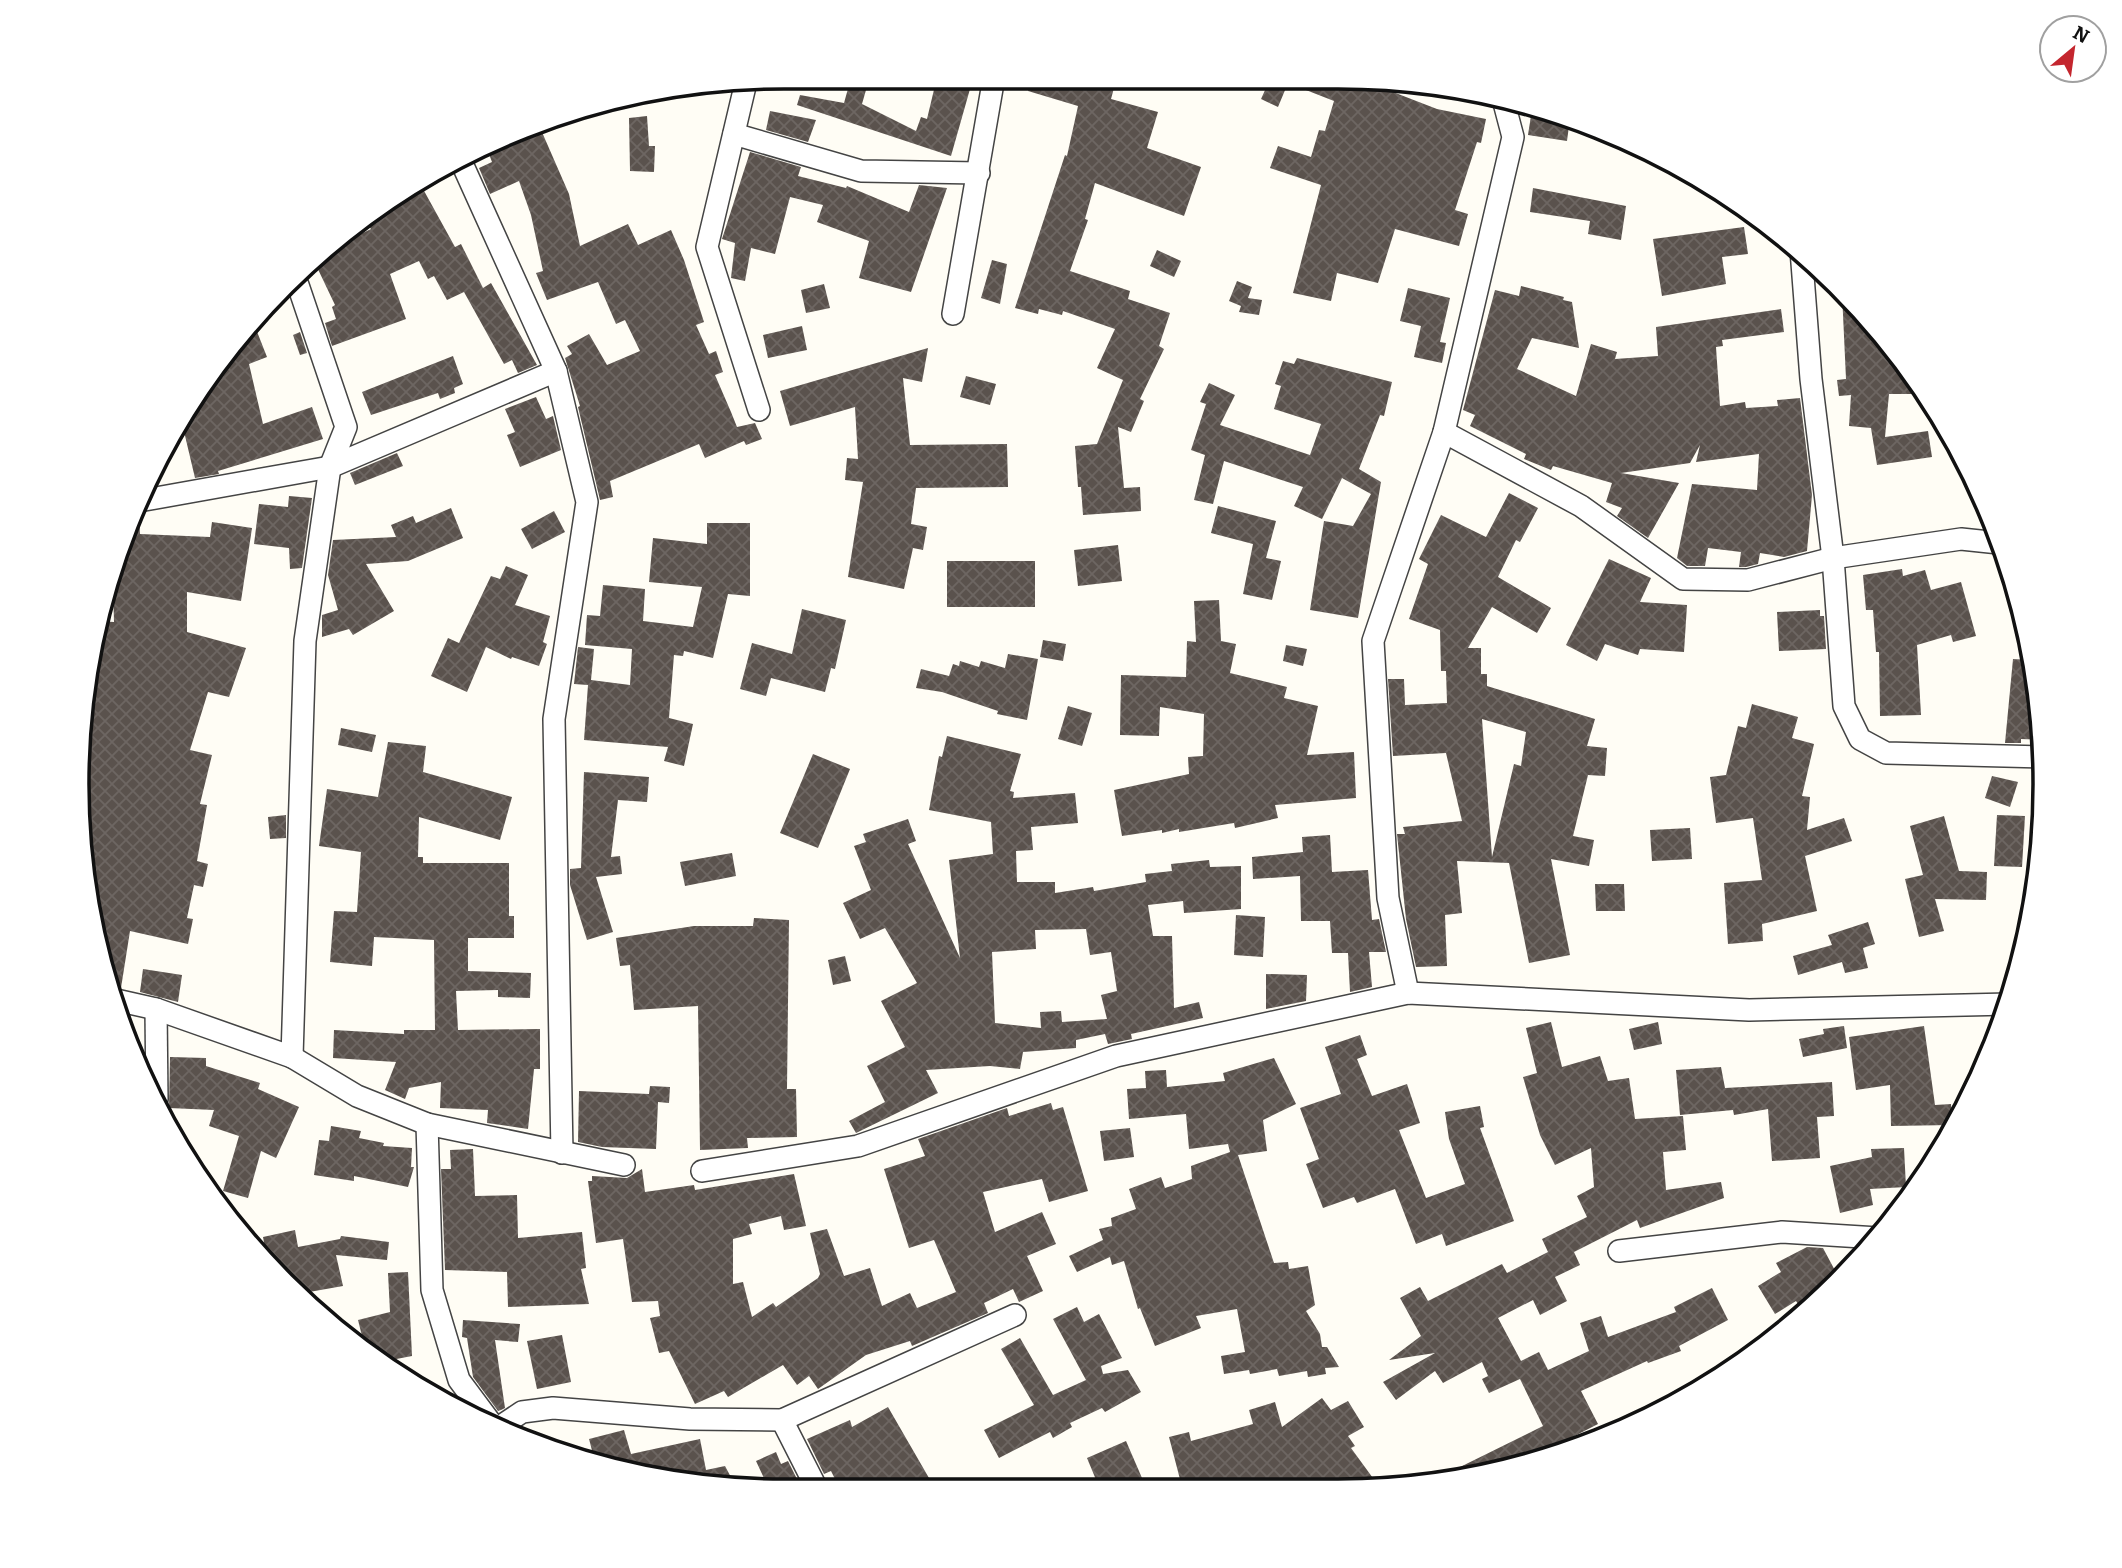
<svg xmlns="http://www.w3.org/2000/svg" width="2122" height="1568" font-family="Bitter,serif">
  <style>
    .building { fill: url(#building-cross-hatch); fill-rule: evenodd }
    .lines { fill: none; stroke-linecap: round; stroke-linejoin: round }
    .minor-casing { stroke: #444; stroke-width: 24 }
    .minor { stroke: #fff; stroke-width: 21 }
    .rim { fill: none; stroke: #111; stroke-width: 3.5 }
  </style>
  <defs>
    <pattern id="building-cross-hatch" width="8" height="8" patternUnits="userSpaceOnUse" patternTransform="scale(1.75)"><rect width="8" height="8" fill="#5a524d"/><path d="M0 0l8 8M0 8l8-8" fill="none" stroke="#6d6662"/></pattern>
  </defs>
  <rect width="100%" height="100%" fill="#fffdf5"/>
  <g class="building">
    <polygon points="937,77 972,82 951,156 797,105 800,95 844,103 851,78 868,83 862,104 916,131 921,117 927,119"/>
    <polygon points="1032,77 1117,77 1111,99 1158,112 1147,148 1201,167 1184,216 1095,183 1085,219 1088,220 1070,271 1130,291 1128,299 1170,313 1159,346 1164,349 1140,399 1144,401 1131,432 1118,427 1124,488 1140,487 1141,511 1083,515 1081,487 1078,487 1075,446 1097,444 1123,380 1097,368 1115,329 1063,311 1062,315 1039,309 1038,314 1015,308 1065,155 1067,156 1078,106 1028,91"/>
    <polygon points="1271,77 1362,80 1437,109 1486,119 1481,143 1477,142 1455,210 1468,214 1459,246 1395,229 1378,283 1337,273 1331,301 1293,293 1321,185 1270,168 1278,146 1311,157 1319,130 1325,131 1334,101 1288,83 1278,107 1261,99"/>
    <polygon points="1532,109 1570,118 1567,141 1528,135"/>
    <polygon points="770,111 816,120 808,142 766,130"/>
    <polygon points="647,116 649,146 655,146 654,172 630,171 629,118"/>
    <polygon points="538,123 569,194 580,246 628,224 638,245 671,230 684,260 704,322 696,325 709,354 716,351 723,372 715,375 731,412 737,427 755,423 762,439 746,445 744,441 705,458 699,444 610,481 613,497 600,500 578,407 580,406 565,358 572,354 567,346 589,334 607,365 640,351 625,320 616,324 598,282 547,300 536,273 543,271 531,215 519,181 490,194 479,168 492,162 486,146"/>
    <polygon points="750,152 801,167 798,176 846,188 847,186 909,212 919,185 947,188 911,292 859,278 869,241 817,222 823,205 790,197 775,254 751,248 745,281 731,278 735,243 722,239"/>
    <polygon points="1533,188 1626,206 1621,240 1588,234 1590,221 1530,212"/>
    <polygon points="423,189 455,247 461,244 483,288 491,283 537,365 518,373 512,360 504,364 464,292 447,300 434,276 428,279 419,261 390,274 406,319 332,346 325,323 336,319 332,307 335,305 315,263 332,248 371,229 364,220 383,203 388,210"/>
    <polygon points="1744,227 1748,254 1722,257 1726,284 1662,296 1653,239"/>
    <polygon points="1157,250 1181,261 1174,277 1150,266"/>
    <polygon points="992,260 1007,264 1000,304 981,298"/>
    <polygon points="1237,281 1252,287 1248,298 1262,300 1259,315 1239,312 1241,306 1229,301"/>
    <polygon points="824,284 830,308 806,313 801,290"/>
    <polygon points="1521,286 1564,297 1563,300 1572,302 1579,348 1532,338 1517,369 1576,396 1591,344 1617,352 1615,359 1658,356 1656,327 1781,309 1784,332 1722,340 1723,346 1716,347 1720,406 1745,402 1746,408 1778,406 1777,400 1800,398 1812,495 1807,551 1784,557 1760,553 1758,564 1746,567 1739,567 1741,552 1708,548 1705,566 1687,566 1677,558 1692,484 1757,490 1759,454 1696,462 1700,445 1690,463 1621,473 1679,483 1648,538 1617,516 1622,508 1606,502 1612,483 1553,466 1551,470 1524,459 1526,454 1470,426 1475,415 1463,410 1495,290 1519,296"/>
    <polygon points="1408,288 1450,298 1440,342 1446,343 1442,363 1414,357 1421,326 1400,321"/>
    <polygon points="1842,293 1898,352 1898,371 1910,371 1924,394 1889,394 1885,437 1928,431 1932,457 1877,465 1871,428 1849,426 1851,395 1839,396 1837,380 1846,379"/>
    <polygon points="252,319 267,357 249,364 263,424 312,407 323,439 218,471 219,474 195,478 182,423"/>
    <polygon points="802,326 807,350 768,358 763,335"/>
    <polygon points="300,332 307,353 300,355 293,335"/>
    <polygon points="928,348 922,382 903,378 910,445 1007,444 1008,487 916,488 911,524 927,527 923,550 913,548 904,589 848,577 863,482 845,480 847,458 858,459 855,407 790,426 780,391"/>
    <polygon points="453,356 463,384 454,388 455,393 440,399 438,393 371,415 362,392"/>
    <polygon points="1297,358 1392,382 1384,416 1380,415 1359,469 1381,482 1358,618 1310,610 1324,521 1353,526 1371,494 1342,478 1322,519 1294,506 1303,487 1224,461 1213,504 1194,500 1205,455 1191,450 1206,404 1200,402 1209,383 1235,395 1220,425 1310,455 1321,424 1274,409 1281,386 1275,384 1283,361 1294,364"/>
    <polygon points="966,376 996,384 990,405 960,397"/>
    <polygon points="536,397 546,419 553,416 561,450 520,467 507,435 515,432 505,409"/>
    <polygon points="397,453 403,466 355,485 350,473"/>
    <path d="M 1509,493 L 1538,508 L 1520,542 L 1516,540 L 1498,577 L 1551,608 L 1537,633 L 1492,607 L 1468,648 L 1481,648 L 1481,674 L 1487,674 L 1487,686 L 1595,719 L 1587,746 L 1607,748 L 1605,776 L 1588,775 L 1573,836 L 1594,840 L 1589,866 L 1551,859 L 1570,955 L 1529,963 L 1509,863 L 1457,861 L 1462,913 L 1445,915 L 1447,966 L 1416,967 L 1406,919 L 1397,834 L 1405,834 L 1403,827 L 1462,821 L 1446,753 L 1393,756 L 1388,679 L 1404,679 L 1405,705 L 1447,703 L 1446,671 L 1441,671 L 1440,630 L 1409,619 L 1428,564 L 1419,559 L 1441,515 L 1486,537 ZM 1482,719 L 1526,732 L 1521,766 L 1514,764 L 1492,857 Z"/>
    <polygon points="289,496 312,498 302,568 290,569 289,548 254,544 259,504 288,507"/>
    <polygon points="1218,506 1276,521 1266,558 1281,561 1272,600 1243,594 1253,544 1211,533"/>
    <polygon points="451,508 463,538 408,561 366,564 394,611 353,635 349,629 322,637 322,615 338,610 328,575 333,540 396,537 391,525 413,516 416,523"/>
    <polygon points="554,511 565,532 532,549 521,529"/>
    <polygon points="134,513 139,514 140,534 210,537 212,522 252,528 241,601 187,592 187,632 246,648 229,697 208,692 190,750 212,755 200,804 207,805 197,861 208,864 203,887 194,885 187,918 193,919 188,944 130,931 121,988 113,987 83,876 83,691 84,688 96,690 102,638 94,637 97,621 114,622 113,588 106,588"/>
    <polygon points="707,523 750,523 750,596 728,594 713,658 684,651 683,656 674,655 669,718 693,724 684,766 664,761 668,747 584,740 588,685 574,684 578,647 594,649 591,680 630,685 632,649 585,645 587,615 600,616 603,585 645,589 643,621 693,627 702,587 649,582 653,538 707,544"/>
    <polygon points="1118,545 1122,581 1078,586 1074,550"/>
    <polygon points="1609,559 1651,578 1640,602 1687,605 1684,652 1640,649 1638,655 1605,644 1597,661 1566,645"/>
    <rect x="947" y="561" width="88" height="46"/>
    <polygon points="506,566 528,575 515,605 550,616 543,642 547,644 539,666 512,657 511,659 486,647 467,692 431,676 448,638 459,643 491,576 500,579"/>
    <polygon points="1902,569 1903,576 1925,570 1931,590 1961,582 1976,636 1953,642 1951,635 1917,645 1921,715 1880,716 1879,652 1876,652 1873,610 1866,610 1863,575"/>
    <polygon points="1219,600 1221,641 1236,644 1230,673 1287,687 1284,698 1318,706 1307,755 1354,752 1356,798 1275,805 1278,818 1235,828 1234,823 1179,832 1179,829 1162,833 1162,830 1122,836 1114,790 1189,774 1188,757 1203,756 1204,714 1160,707 1159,736 1120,735 1121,675 1186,677 1187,641 1196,642 1194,601"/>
    <polygon points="802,609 846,620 835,669 831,668 825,692 771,678 766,696 740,689 752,643 792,654"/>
    <polygon points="1820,610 1820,616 1824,616 1826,649 1779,651 1777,612"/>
    <polygon points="1043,640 1066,644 1063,661 1040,657"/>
    <polygon points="1286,645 1307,649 1303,666 1283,661"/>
    <polygon points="1008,654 1038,659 1027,720 997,714 998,711 942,692 916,688 921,669 949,676 953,664 959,666 960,661 979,667 981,661 1005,668"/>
    <polygon points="2013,659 2031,660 2043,740 2021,739 2021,743 2005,743"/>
    <polygon points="1752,704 1798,717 1792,738 1814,744 1802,796 1810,797 1807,830 1844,818 1852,841 1805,856 1817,911 1762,924 1763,941 1728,944 1724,883 1762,880 1753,818 1716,823 1710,777 1726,775 1738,726 1746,728"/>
    <polygon points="1068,706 1092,713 1082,746 1058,739"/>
    <polygon points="341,728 376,735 372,752 338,745"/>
    <path d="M 947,736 L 1021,754 L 1010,791 L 1014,792 L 1013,798 L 1075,793 L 1078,823 L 1031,827 L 1033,850 L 1016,851 L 1017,882 L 1055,882 L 1055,893 L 1093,887 L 1094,891 L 1146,882 L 1145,874 L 1172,871 L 1171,864 L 1209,860 L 1210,867 L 1241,866 L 1241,909 L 1184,913 L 1183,901 L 1148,905 L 1153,936 L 1172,936 L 1174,1008 L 1199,1002 L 1203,1018 L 1131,1034 L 1132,1039 L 1108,1044 L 1105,1034 L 1076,1040 L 1076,1048 L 1023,1052 L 1020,1069 L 990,1066 L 926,1070 L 938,1093 L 856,1133 L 849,1121 L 885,1102 L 867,1066 L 905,1047 L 881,1001 L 917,983 L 885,928 L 860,939 L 843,903 L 871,890 L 854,846 L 866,842 L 863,834 L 908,819 L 916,841 L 908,844 L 960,958 L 949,860 L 993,854 L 991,822 L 929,810 L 939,756 L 942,757 ZM 1086,929 L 1090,955 L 1111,952 L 1117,991 L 1101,995 L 1107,1019 L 1062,1022 L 1061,1011 L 1040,1012 L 1041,1028 L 995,1023 L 992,952 L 1036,949 L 1035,930 Z"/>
    <polygon points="388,742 426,746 423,772 512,797 500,840 419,817 418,857 423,857 423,863 509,863 509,916 514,916 514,938 468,938 468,971 531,973 530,998 498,997 498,990 456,991 458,1030 540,1029 540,1069 534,1069 528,1129 487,1123 488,1110 440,1108 441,1082 409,1088 405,1099 385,1090 396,1062 333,1058 334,1030 404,1034 404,1030 435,1030 434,940 374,937 372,966 330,962 334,911 357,912 361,852 319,846 327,789 378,797"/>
    <polygon points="813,754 850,769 818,848 780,833"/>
    <polygon points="584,772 649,777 647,802 618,800 611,857 620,856 622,874 596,877 613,932 587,940 570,885 570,869 581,868"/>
    <polygon points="1992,776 2018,782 2010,807 1985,798"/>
    <polygon points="286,815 286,838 270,839 268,817"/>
    <polygon points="1997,815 2025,816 2022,867 1994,866"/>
    <polygon points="1944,816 1959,871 1987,872 1986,900 1935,899 1944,931 1919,937 1905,879 1923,875 1910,826"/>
    <polygon points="1690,828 1692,859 1652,861 1650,830"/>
    <polygon points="1330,835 1332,872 1368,870 1372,920 1379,919 1386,952 1369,952 1372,987 1350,992 1348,953 1332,953 1330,921 1301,921 1300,876 1253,879 1252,857 1303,852 1302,837"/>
    <polygon points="732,853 736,876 685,886 680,862"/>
    <polygon points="1595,884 1624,884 1625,911 1596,911"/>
    <polygon points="1236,915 1265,917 1263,957 1234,955"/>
    <polygon points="754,918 789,920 787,1089 796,1089 797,1137 747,1138 748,1148 700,1150 698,1006 634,1010 630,965 620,966 616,938 694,926 753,926"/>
    <polygon points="1868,922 1875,944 1863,948 1868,968 1845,973 1842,962 1798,975 1793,956 1832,945 1828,935"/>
    <polygon points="845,956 851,981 833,985 828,960"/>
    <polygon points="143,969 182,975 178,1002 140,992"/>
    <polygon points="1266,974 1307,975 1306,1001 1266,1009"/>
    <polygon points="1551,1022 1562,1067 1600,1056 1608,1081 1629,1078 1635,1119 1683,1116 1686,1150 1663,1152 1666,1190 1721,1182 1724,1198 1640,1228 1637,1220 1574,1252 1580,1265 1555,1277 1567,1301 1540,1315 1533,1300 1498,1318 1521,1361 1539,1352 1548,1370 1589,1351 1580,1323 1601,1316 1608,1337 1676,1312 1674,1307 1712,1288 1728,1320 1679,1346 1681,1351 1648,1363 1647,1361 1581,1391 1598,1424 1553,1447 1556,1451 1457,1478 1454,1470 1543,1426 1520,1379 1489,1393 1482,1379 1488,1376 1482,1362 1443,1383 1435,1371 1396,1400 1383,1382 1435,1353 1389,1360 1421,1336 1400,1298 1420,1287 1428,1301 1502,1264 1507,1273 1548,1252 1542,1239 1587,1217 1577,1196 1594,1187 1591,1148 1555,1165 1540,1135 1523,1077 1537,1073 1526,1028"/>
    <polygon points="1658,1022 1662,1044 1634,1050 1629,1029"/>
    <polygon points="1844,1026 1847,1048 1803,1057 1799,1039 1824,1034 1823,1029"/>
    <polygon points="1924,1026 1935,1105 1951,1104 1952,1125 1891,1126 1890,1085 1856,1090 1849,1037"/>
    <polygon points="1360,1035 1367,1055 1357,1059 1372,1096 1407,1084 1420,1123 1399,1130 1426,1198 1465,1184 1449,1139 1445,1112 1480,1106 1484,1127 1480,1128 1514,1221 1446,1246 1442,1234 1416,1244 1395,1189 1357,1203 1354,1197 1323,1208 1306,1164 1319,1159 1300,1108 1341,1094 1325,1047"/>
    <polygon points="170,1057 206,1058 206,1066 260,1083 258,1089 299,1107 276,1158 261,1151 248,1198 223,1191 239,1136 209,1126 214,1110 169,1108"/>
    <polygon points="1274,1058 1296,1104 1263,1120 1267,1151 1238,1155 1274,1263 1288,1262 1289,1269 1308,1266 1315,1305 1306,1311 1320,1334 1322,1347 1327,1347 1339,1367 1325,1368 1326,1374 1308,1377 1307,1371 1279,1376 1277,1369 1250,1374 1249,1370 1224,1374 1221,1356 1245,1352 1237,1309 1196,1316 1201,1328 1155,1346 1140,1308 1138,1309 1124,1261 1112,1265 1110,1257 1077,1272 1069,1256 1103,1240 1099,1229 1112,1226 1111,1218 1136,1209 1129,1189 1161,1177 1165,1188 1192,1179 1191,1166 1230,1152 1228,1144 1189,1149 1186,1114 1129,1119 1127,1089 1146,1088 1145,1071 1166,1070 1167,1087 1225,1081 1223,1073"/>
    <polygon points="1721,1067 1725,1088 1832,1082 1834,1116 1817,1117 1820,1158 1772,1161 1768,1109 1734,1115 1733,1110 1680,1115 1676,1070"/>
    <polygon points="650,1086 670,1087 669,1103 658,1102 656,1149 602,1147 578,1142 579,1091 649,1094"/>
    <polygon points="1051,1103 1053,1110 1063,1107 1088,1191 1049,1202 1042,1179 983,1192 995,1232 1042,1212 1056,1244 1027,1256 1043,1291 1019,1302 1013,1289 984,1303 988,1313 912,1346 910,1341 866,1355 818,1389 809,1376 797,1385 783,1365 728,1397 724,1391 695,1404 669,1351 659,1353 650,1318 660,1316 658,1301 632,1302 623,1239 596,1243 588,1181 592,1181 592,1176 627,1178 642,1169 645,1192 694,1185 695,1190 794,1174 806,1226 784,1230 781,1216 749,1224 752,1234 733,1239 733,1284 743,1282 752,1317 773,1303 776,1307 818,1278 820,1274 810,1233 827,1229 844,1276 870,1268 882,1306 910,1293 917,1308 956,1292 934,1240 909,1248 884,1169 925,1156 918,1139 1007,1108 1009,1116"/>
    <polygon points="331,1126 361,1131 359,1138 384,1143 383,1146 412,1148 411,1167 414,1167 408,1187 354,1176 354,1181 314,1175 319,1140 329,1141"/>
    <polygon points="1130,1128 1134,1157 1104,1161 1100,1131"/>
    <polygon points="1904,1148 1906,1187 1870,1189 1873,1205 1840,1213 1830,1166 1872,1157 1871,1149"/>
    <polygon points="473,1149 475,1196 517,1195 518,1238 582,1232 586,1268 581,1269 589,1304 508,1307 507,1272 445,1270 441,1169 451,1169 450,1150"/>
    <polygon points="295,1230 298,1247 340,1239 341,1236 389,1242 387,1260 336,1255 343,1286 298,1294 268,1263 263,1237"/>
    <polygon points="1807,1247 1823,1248 1839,1278 1821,1296 1800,1307 1796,1301 1775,1314 1758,1286 1781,1272 1776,1263"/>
    <polygon points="408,1272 412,1356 386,1361 374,1353 371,1342 364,1344 358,1320 390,1312 388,1273"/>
    <polygon points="1077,1307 1084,1322 1099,1314 1122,1358 1101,1366 1103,1374 1128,1370 1141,1392 1105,1412 1102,1408 1070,1423 1072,1427 1053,1438 1050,1432 999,1458 984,1430 1034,1405 1001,1349 1020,1338 1053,1395 1086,1380 1053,1319"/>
    <polygon points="463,1320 520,1324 518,1342 495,1340 505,1408 501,1410 498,1411 473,1377 467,1338 462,1337"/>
    <polygon points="562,1335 571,1382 537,1389 527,1341"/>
    <polygon points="1322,1398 1331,1410 1348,1401 1364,1427 1348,1436 1355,1446 1351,1448 1378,1485 1182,1487 1169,1437 1189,1432 1191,1441 1253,1424 1249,1410 1275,1402 1282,1427"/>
    <polygon points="888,1407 929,1478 912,1488 840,1489 831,1471 824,1474 807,1439 850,1420 852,1427"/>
    <polygon points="624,1430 631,1454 700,1439 706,1470 725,1466 733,1481 732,1489 590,1463 595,1462 589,1439"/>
    <polygon points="1126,1441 1142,1478 1119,1487 1099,1487 1087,1458"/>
    <polygon points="776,1452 781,1464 788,1461 800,1485 792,1489 769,1489 756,1461"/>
  </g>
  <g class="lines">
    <g class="minor-casing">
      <g id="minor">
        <polyline points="746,82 707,247 759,410"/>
        <polyline points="734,134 861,171 979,173"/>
        <polyline points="460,159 556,371 587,502 554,719 562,1153"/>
        <polyline points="1801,250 1811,379 1833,558 1844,706 1860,739 1886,753 2043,757"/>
        <polyline points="953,314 994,77"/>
        <polyline points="1444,432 1581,506 1683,579 1748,580 1833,558 1961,539 1999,543"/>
        <polyline points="139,501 330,467 556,371"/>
        <polyline points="1408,993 1388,898 1373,641 1444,432 1513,137 1503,99"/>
        <polyline points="116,1000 156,1009 292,1057 357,1096 427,1124 624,1165"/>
        <polyline points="156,1009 157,1099"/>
        <polyline points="292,1057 305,641 330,467 346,427 298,285"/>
        <polyline points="427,1124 432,1290 459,1380 494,1427"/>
        <polyline points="702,1171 858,1146 1116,1056 1408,993 1749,1010 2009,1004"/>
        <polyline points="1619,1251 1782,1232 1878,1238"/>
        <polyline points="782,1420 817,1489"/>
        <polyline points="498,1428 522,1412 553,1408 690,1419 782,1420 1015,1315"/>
      </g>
    </g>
    <use href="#minor" class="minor"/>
  </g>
  <path d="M0 0H2122V1568H0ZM784 89H1338A695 695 0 0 1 2033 784V784A695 695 0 0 1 1338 1479H784A695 695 0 0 1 89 784V784A695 695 0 0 1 784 89Z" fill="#fff" fill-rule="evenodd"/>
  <path class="rim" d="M784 89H1338A695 695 0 0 1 2033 784V784A695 695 0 0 1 1338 1479H784A695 695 0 0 1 89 784V784A695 695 0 0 1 784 89Z"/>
  <g transform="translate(2073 49) rotate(29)"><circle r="33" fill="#ffffff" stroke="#a0a0a0" stroke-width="2"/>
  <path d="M0-5L12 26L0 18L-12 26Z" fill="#c4262e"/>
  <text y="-10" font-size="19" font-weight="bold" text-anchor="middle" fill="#111111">N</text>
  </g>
</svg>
